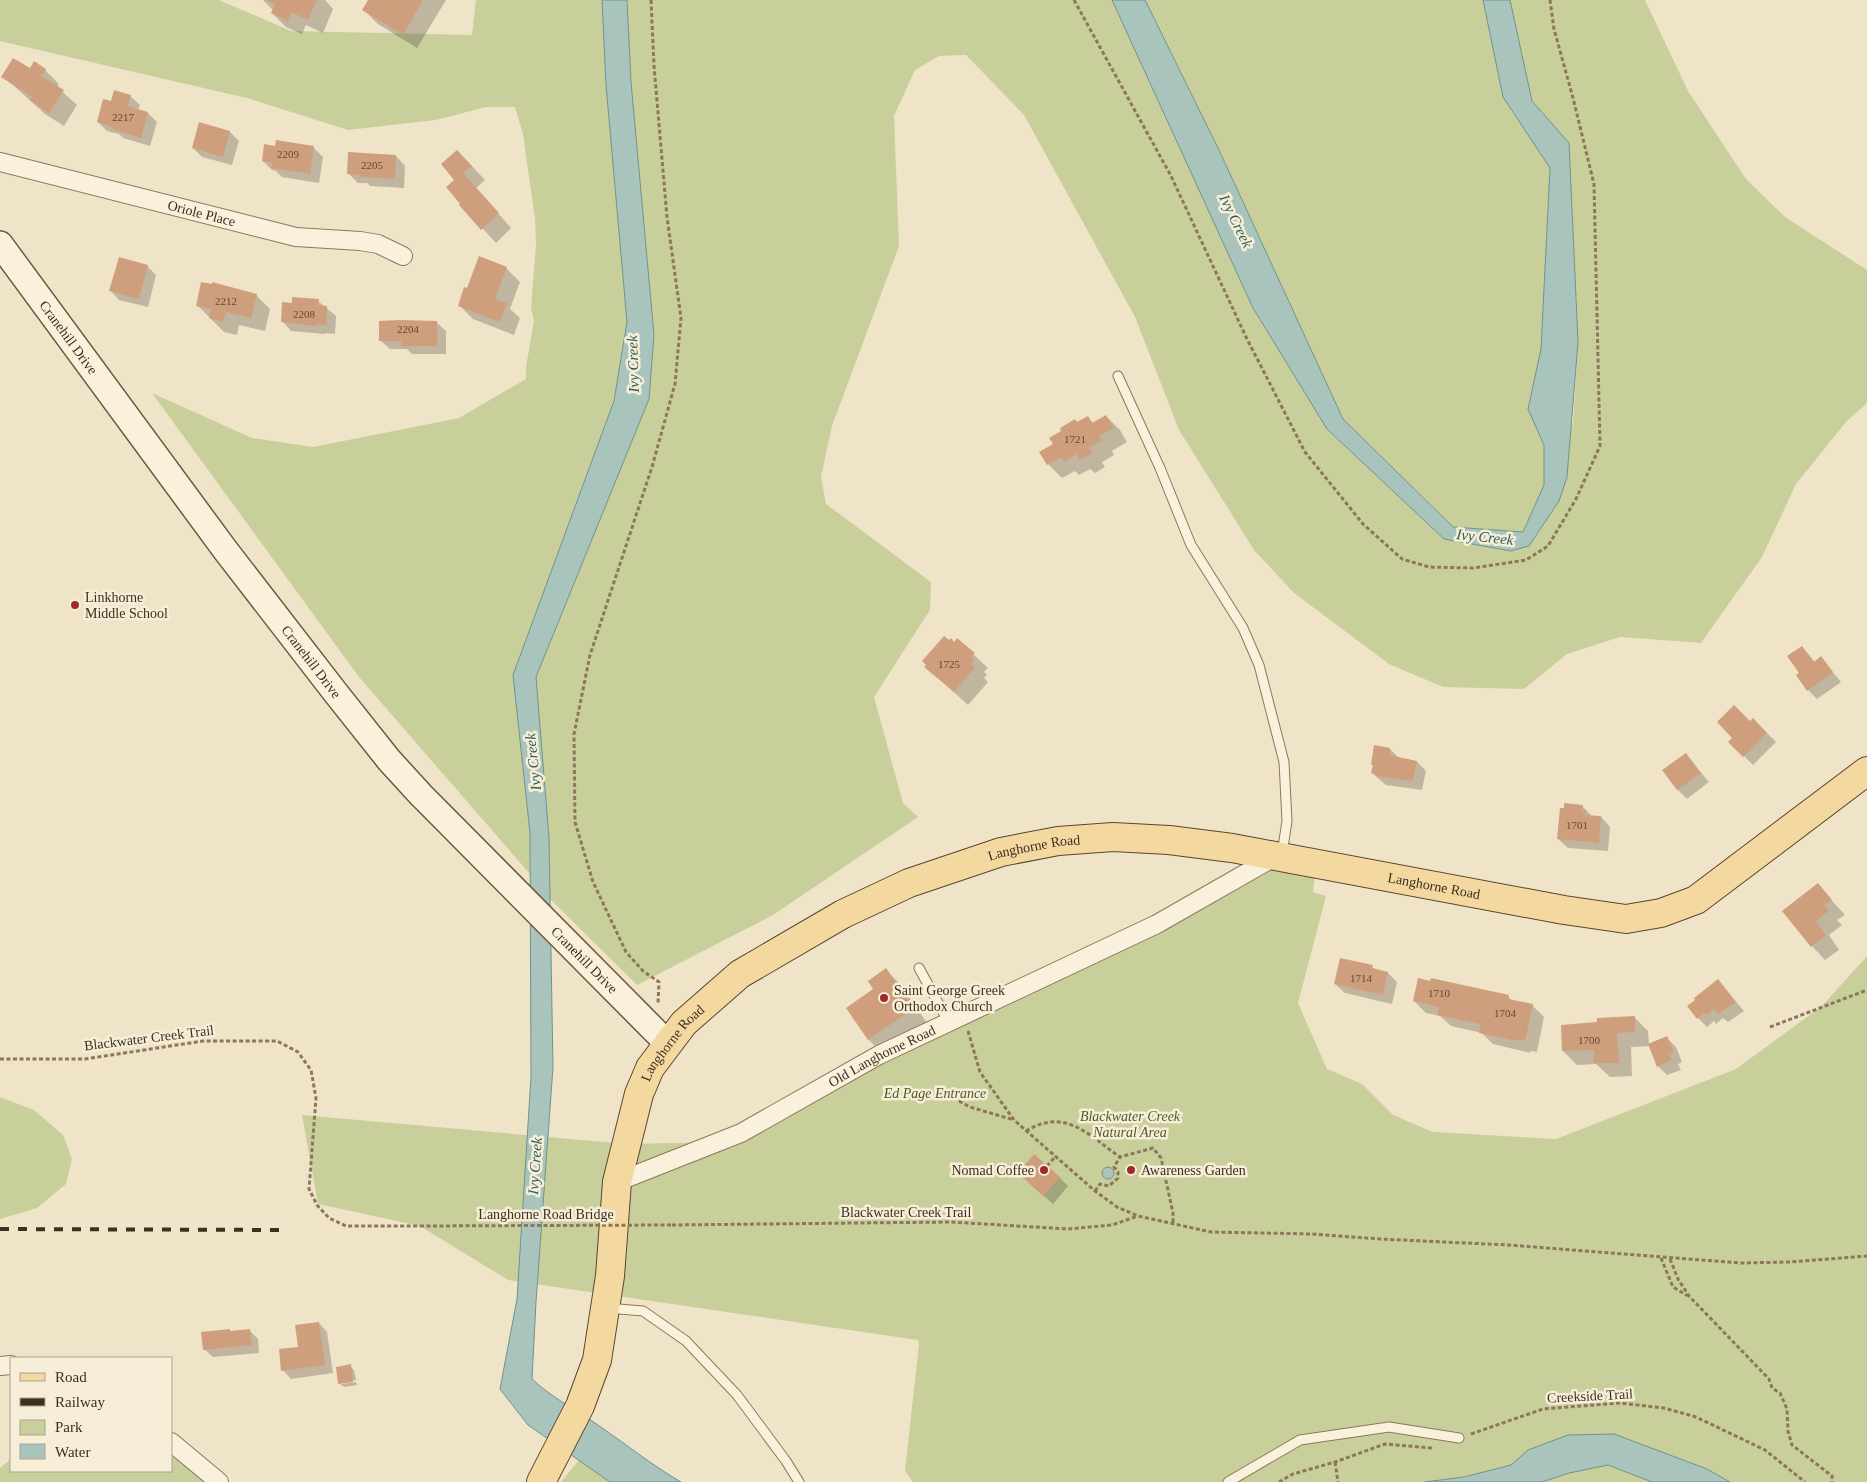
<svg xmlns="http://www.w3.org/2000/svg" width="1867" height="1482" font-family="'Times New Roman',serif">
  <style>
    .green { fill: #c9cf9b }
    .water { fill: #a9c4bc; stroke: #6f938a }
    .shadow { fill: #0003 }
    .building { fill: #cf9f7d }
    .lines { fill: none; stroke-linecap: round; stroke-linejoin: round }
    .lane-casing { stroke: #8d765c; stroke-width: 11 }
    .street-casing { stroke: #8d765c; stroke-width: 20 }
    .secondary-casing { stroke: #6f573f; stroke-width: 28 }
    .primary-casing { stroke: #5b4430; stroke-width: 30 }
    .path { stroke: #8d765c; stroke-width: 3; stroke-dasharray: 4 2.5; stroke-linecap: butt }
    .lane { stroke: #faf1dc; stroke-width: 9 }
    .street { stroke: #faf1dc; stroke-width: 18 }
    .secondary { stroke: #faf1dc; stroke-width: 25 }
    .primary { stroke: #f3d9a0; stroke-width: 28 }
    .rail { stroke: #3d2e20; stroke-width: 4; stroke-dasharray: 9 9; stroke-linecap: butt }
    .path-bridge { stroke: #8d765c; stroke-width: 3; stroke-dasharray: 4 2.5; stroke-linecap: butt }
    .poi-dot { fill: #9e2a2b; stroke: #f7eed8; stroke-width: 2 }
    .labels { text-anchor: middle; dominant-baseline: central; stroke-width: 5; stroke-linejoin: round; paint-order: stroke }
    .number-label { font-size: 11px; fill: #624a37 }
    .street-label { font-size: 14px; fill: #3d2e20; stroke: #f7eed8 }
    .poi-label { font-size: 14px; fill: #3d2e20; stroke: #f7eed8; text-anchor: start }
    .park-label { font-size: 14px; font-style: italic; fill: #4d5a26; stroke: #f7eed8 }
    .water-label { font-size: 15px; font-style: italic; fill: #2f5d5a; stroke: #f7eed8 }
  </style>
  <rect width="100%" height="100%" fill="#f0e4c8"/>
  <g class="green">
    <polygon points="0,0 219,0 291,31 472,35 476,0 602,0 606,85 627,322 614,401 513,675 530,833 530,874 359,677 152,393 252,438 313,447 459,418 526,379 526,367 534,321 531,308 536,244 535,219 523,134 515,107 486,107 436,120 348,130 247,98 0,41"/>
    <polygon points="627,0 1112,0 1253,308 1327,429 1444,539 1511,551 1529,546 1573,423 1578,342 1569,143 1532,101 1510,0 1645,0 1688,91 1746,179 1785,217 1867,270 1867,403 1846,422 1796,484 1762,557 1701,643 1620,637 1567,654 1524,689 1443,687 1389,664 1294,593 1254,550 1179,430 1135,317 1024,115 966,55 939,56 915,70 894,116 899,246 832,426 821,477 826,504 931,582 930,610 874,697 903,803 918,817 773,915 637,985 550,899 549,838 536,677 649,399 654,334 631,82"/>
    <polygon points="1145,0 1483,0 1503,97 1550,168 1541,349 1528,409 1544,445 1544,485 1523,532 1453,527 1343,419 1219,150"/>
    <polygon points="1276,856 1316,864 1313,892 1326,896 1298,1003 1327,1069 1362,1084 1393,1115 1433,1132 1556,1139 1736,1069 1822,1006 1867,956 1867,1482 913,1482 905,1471 919,1344 918,1340 508,1280 420,1226 318,1204 302,1115 627,1144 719,1142"/>
    <polygon points="0,1097 34,1110 63,1135 72,1159 66,1184 37,1208 0,1219"/>
    <polygon points="171,1443 217,1482 0,1482 0,1468 11,1459 11,1471 171,1471"/>
    <polygon points="579,1460 610,1482 561,1482"/>
  </g>
  <g class="water">
    <path d="M 602,0 L 627,0 L 631,82 L 654,335 L 649,399 L 536,677 L 549,838 L 553,1067 L 536,1302 L 532,1379 C 550,1396 571,1407 592,1421 C 622,1441 650,1464 681,1482 L 610,1482 L 528,1425 L 500,1389 L 517,1299 L 531,1077 L 530,833 L 513,675 L 614,401 L 627,322 L 606,85 Z"/>
    <polygon points="1112,0 1145,0 1219,150 1343,419 1453,527 1523,532 1544,485 1544,445 1528,409 1541,349 1550,168 1503,97 1483,0 1510,0 1532,101 1569,143 1578,342 1567,477 1559,501 1529,546 1511,551 1444,539 1327,429 1253,308"/>
    <circle cx="1108" cy="1173" r="6"/>
    <polygon points="1614,1434 1707,1469 1730,1482 1652,1482 1608,1465 1569,1473 1542,1482 1425,1482 1464,1477 1511,1465 1528,1450 1568,1435"/>
  </g>
  <g class="shadow">
    <polygon points="263,0 325,0 333,9 323,33 306,25 302,34 286,27 272,13 273,10"/>
    <polygon points="370,0 446,0 417,48 378,24 364,10"/>
    <polygon points="30,70 45,70 59,84 57,87 77,105 64,126 45,114 3,76"/>
    <polygon points="130,96 140,105 138,110 148,113 157,122 150,146 123,138 119,134 107,131 98,122 112,102"/>
    <polygon points="230,132 239,141 232,165 202,157 193,148"/>
    <polygon points="276,147 314,148 323,157 319,183 282,177 276,171 272,170 263,161"/>
    <polygon points="396,156 405,166 404,188 370,186 367,183 358,183 349,174"/>
    <polygon points="443,164 471,165 485,180 476,188 511,228 496,243 461,205 456,180"/>
    <polygon points="147,266 156,275 148,307 119,300 110,290"/>
    <polygon points="506,268 520,282 510,309 520,318 514,335 473,319 459,305 468,290"/>
    <polygon points="256,295 270,309 265,331 239,325 237,335 224,332 197,305"/>
    <polygon points="318,301 336,316 335,334 325,333 325,334 291,331 282,321 293,305"/>
    <polygon points="436,322 446,331 446,354 412,354 407,349 390,349 380,340"/>
    <polygon points="1106,416 1120,430 1127,442 1112,451 1114,455 1102,462 1105,467 1095,473 1090,469 1079,475 1075,471 1062,478 1048,464 1041,452 1054,444 1078,423 1088,417 1094,424"/>
    <polygon points="958,640 988,668 984,672 987,675 984,678 988,682 968,705 926,667"/>
    <polygon points="1802,647 1815,662 1821,658 1841,682 1817,699 1808,690 1801,673"/>
    <polygon points="1753,719 1776,742 1753,765 1730,742"/>
    <polygon points="1390,749 1400,759 1417,762 1426,771 1422,790 1386,785 1372,773 1374,766 1372,765"/>
    <polygon points="1686,755 1709,782 1687,799 1678,790 1664,770"/>
    <polygon points="1582,806 1591,815 1591,817 1601,817 1610,827 1608,851 1568,848 1558,839"/>
    <polygon points="1818,885 1845,915 1837,920 1842,925 1829,935 1839,950 1825,960 1812,946"/>
    <polygon points="1372,967 1376,970 1388,973 1397,982 1392,1004 1345,993 1335,984"/>
    <polygon points="886,970 900,984 927,1023 883,1054 869,1040 848,1008 875,989"/>
    <polygon points="1718,981 1744,1011 1728,1022 1723,1018 1716,1024 1714,1021 1707,1027 1698,1018"/>
    <polygon points="1508,996 1512,1001 1532,1005 1544,1017 1537,1052 1530,1051 1530,1053 1493,1044 1482,1033 1451,1026 1440,1016 1426,1013 1414,1001"/>
    <polygon points="1634,1017 1648,1031 1649,1045 1667,1038 1676,1047 1682,1062 1678,1064 1681,1070 1667,1075 1658,1066 1650,1046 1631,1047 1632,1076 1610,1077 1596,1064 1577,1065 1563,1051 1598,1023"/>
    <polygon points="1059,1177 1068,1186 1053,1204 1028,1182"/>
    <polygon points="319,1323 327,1332 333,1373 291,1379 283,1370"/>
    <polygon points="250,1331 258,1339 259,1353 213,1357 204,1349 231,1332"/>
    <polygon points="350,1366 354,1370 356,1380 341,1382 341,1384 356,1382 357,1385 344,1387 339,1383"/>
  </g>
  <g class="building">
    <polygon points="265,0 317,0 308,20 291,12 288,21 271,13 275,4"/>
    <polygon points="368,0 423,0 403,35 362,10"/>
    <polygon points="13,58 30,68 34,61 46,69 41,76 64,90 49,113 30,100 32,97 1,77"/>
    <polygon points="114,90 131,95 128,106 148,112 141,138 113,129 113,127 97,122 103,99 111,101"/>
    <polygon points="199,122 230,131 223,157 192,148"/>
    <polygon points="276,140 314,146 310,174 271,168 272,163 262,161 264,144 275,146"/>
    <polygon points="457,150 472,166 463,173 499,213 481,230 459,205 460,204 446,187 454,180 441,164"/>
    <polygon points="348,152 396,155 395,179 359,177 359,175 347,174"/>
    <polygon points="479,256 507,267 495,299 507,303 500,322 458,306 464,287 467,288"/>
    <polygon points="119,257 148,265 139,299 109,291"/>
    <polygon points="201,282 212,284 212,282 257,294 251,318 226,312 223,322 209,318 211,309 196,306"/>
    <polygon points="292,297 319,299 318,305 327,306 326,325 316,324 316,326 281,322 282,302 292,303"/>
    <polygon points="399,320 437,321 437,346 401,346 401,341 379,341 379,321"/>
    <polygon points="1106,415 1114,428 1099,436 1101,441 1089,448 1092,453 1080,460 1077,454 1064,462 1061,457 1047,465 1039,452 1053,444 1049,438 1061,431 1060,428 1075,419 1077,422 1088,416 1092,423"/>
    <polygon points="944,636 949,640 951,638 954,642 957,638 975,653 971,657 974,660 971,664 975,667 954,692 924,667 926,665 922,661"/>
    <polygon points="1802,646 1814,662 1821,656 1833,672 1807,691 1796,675 1799,673 1787,656"/>
    <polygon points="1734,705 1750,721 1753,718 1767,733 1743,757 1728,742 1732,738 1717,722"/>
    <polygon points="1374,745 1390,748 1389,755 1417,761 1413,781 1376,776 1376,774 1371,773 1373,765 1371,765"/>
    <polygon points="1686,753 1701,773 1677,790 1662,770"/>
    <polygon points="1564,803 1583,805 1582,810 1586,810 1585,815 1601,816 1599,843 1557,839 1560,808 1564,808"/>
    <polygon points="1818,883 1832,900 1824,905 1829,911 1816,921 1826,935 1811,947 1782,911"/>
    <polygon points="1340,958 1373,965 1372,968 1388,972 1383,995 1334,984"/>
    <polygon points="886,968 914,1008 868,1040 846,1008 873,989 868,981"/>
    <polygon points="1418,978 1430,981 1431,978 1509,995 1508,999 1533,1004 1525,1041 1519,1040 1518,1041 1479,1033 1481,1024 1437,1015 1439,1007 1413,1001"/>
    <polygon points="1718,979 1736,1002 1718,1014 1714,1009 1706,1015 1704,1013 1697,1019 1687,1006 1695,1000 1694,998"/>
    <polygon points="1635,1016 1635,1032 1617,1033 1619,1063 1594,1063 1594,1050 1562,1051 1561,1025 1597,1022 1597,1018"/>
    <polygon points="1667,1036 1673,1049 1673,1053 1670,1055 1672,1060 1657,1067 1648,1044"/>
    <polygon points="1034,1154 1060,1177 1043,1196 1018,1173"/>
    <polygon points="319,1322 325,1365 281,1371 279,1349 298,1347 295,1325"/>
    <polygon points="230,1329 230,1331 250,1329 252,1345 203,1350 201,1332"/>
    <polygon points="351,1364 353,1382 338,1384 336,1367"/>
  </g>
  <g class="lines">
    <g class="lane-casing">
      <g id="lane">
        <polyline points="1118,376 1160,468 1191,545 1243,628 1259,665 1284,762 1287,821 1282,854"/>
        <polyline points="919,968 949,1023"/>
        <polyline points="607,1308 643,1311 686,1341 737,1395 786,1461 799,1482"/>
        <polyline points="1228,1482 1300,1440 1389,1427 1459,1438"/>
      </g>
    </g>
    <g class="street-casing">
      <g id="street">
        <path id="s1" d="M 0,162 L 296,237 L 360,241 L 378,244 L 403,256"/>
        <path id="s2" d="M 617,1182 L 741,1133 L 879,1055 L 1157,924 L 1276,856"/>
        <polyline points="0,1366 11,1365"/>
        <polyline points="171,1442 219,1482"/>
      </g>
    </g>
    <g class="secondary-casing">
      <g id="secondary">
        <path id="s3" d="M 0,244 L 226,551 L 335,692 L 389,760 L 421,795 L 668,1044"/>
      </g>
    </g>
    <g class="primary-casing">
      <g id="primary">
        <path id="s4" d="M 541,1482 L 580,1406 L 597,1360 L 610,1276 L 617,1182 L 639,1094 L 650,1068 L 684,1023 L 740,974 L 843,914 L 909,883 L 1001,852 L 1058,841 L 1113,837 L 1169,840 L 1232,848 L 1564,910 L 1626,919 L 1661,913 L 1696,900 L 1867,771"/>
      </g>
    </g>
    <g class="path">
      <polyline points="651,0 654,66 667,217 681,318 675,384 652,467 590,655 574,734 575,822 593,882 626,952 643,971 659,982 658,1003"/>
      <polyline points="1074,0 1171,176 1247,339 1305,452 1363,524 1402,559 1429,567 1473,568 1526,560 1548,546 1576,499 1600,446 1594,184 1573,98 1554,29 1550,0"/>
      <polyline points="1770,1027 1867,990"/>
      <polyline points="968,1031 980,1072 1014,1120 1095,1191 1117,1207 1138,1216 1211,1232 1312,1234 1380,1239 1509,1245 1741,1263 1789,1262 1867,1256"/>
      <polyline points="0,1059 85,1059 203,1041 277,1041 298,1052 311,1070 316,1098 309,1189 317,1205 329,1218 346,1226 420,1226"/>
      <polyline points="959,1101 970,1107 1014,1120"/>
      <path d="M 1026,1131 C 1066,1107 1088,1135 1120,1157 L 1153,1148 L 1161,1158 L 1173,1213 L 1173,1225"/>
      <polyline points="1047,1166 1055,1157"/>
      <polyline points="1095,1191 1100,1184 1109,1186 1118,1178 1118,1172 1114,1167 1120,1157"/>
      <polyline points="672,1225 951,1222 1068,1229 1112,1225 1138,1216"/>
      <polyline points="1661,1258 1673,1287 1688,1296"/>
      <polyline points="1670,1259 1678,1279 1689,1296 1769,1379 1772,1388 1780,1393 1787,1409 1788,1431 1792,1445 1832,1476 1832,1482"/>
      <polyline points="1471,1434 1543,1409 1620,1403 1664,1408 1696,1417 1765,1450 1805,1482"/>
      <polyline points="1335,1462 1338,1482"/>
      <polyline points="1279,1482 1293,1474 1335,1462 1385,1444 1432,1448"/>
    </g>
    <use href="#lane" class="lane"/>
    <use href="#street" class="street"/>
    <use href="#secondary" class="secondary"/>
    <use href="#primary" class="primary"/>
    <polyline class="rail" points="0,1229 287,1230"/>
    <polyline class="path-bridge" points="420,1226 672,1225"/>
  </g>
  <g class="poi-dot">
    <circle cx="75" cy="605" r="5"/>
    <circle cx="884" cy="998" r="5"/>
    <circle cx="1044" cy="1170" r="5"/>
    <circle cx="1131" cy="1170" r="5"/>
  </g>
  <g class="labels">
    <g class="number-label">
      <text x="123" y="117">2217</text>
      <text x="288" y="154">2209</text>
      <text x="372" y="165">2205</text>
      <text x="226" y="301">2212</text>
      <text x="304" y="314">2208</text>
      <text x="408" y="329">2204</text>
      <text x="1075" y="439">1721</text>
      <text x="949" y="664">1725</text>
      <text x="1577" y="825">1701</text>
      <text x="1361" y="978">1714</text>
      <text x="1439" y="993">1710</text>
      <text x="1505" y="1013">1704</text>
      <text x="1589" y="1040">1700</text>
    </g>
    <g class="street-label">
      <text stroke="none"><textPath href="#s1" startOffset="208">Oriole Place</textPath></text>
      <text stroke="none"><textPath href="#s3" startOffset="116">Cranehill Drive</textPath></text>
      <text stroke="none"><textPath href="#s3" startOffset="521">Cranehill Drive</textPath></text>
      <text stroke="none"><textPath href="#s4" startOffset="886">Langhorne Road</textPath></text>
      <text stroke="none"><textPath href="#s4" startOffset="1291">Langhorne Road</textPath></text>
      <text stroke="none"><textPath href="#s3" startOffset="926">Cranehill Drive</textPath></text>
      <text transform="translate(149 1038) rotate(-7)">Blackwater Creek Trail</text>
      <text stroke="none"><textPath href="#s4" startOffset="466">Langhorne Road</textPath></text>
      <text stroke="none"><textPath href="#s2" startOffset="294">Old Langhorne Road</textPath></text>
      <text x="906" y="1212">Blackwater Creek Trail</text>
      <text x="546" y="1214">Langhorne Road Bridge</text>
      <text transform="translate(1590 1396) rotate(-3)">Creekside Trail</text>
    </g>
    <g class="poi-label">
      <text x="85" y="597">Linkhorne<tspan x="85" dy="16">Middle School</tspan></text>
      <text x="894" y="990">Saint George Greek<tspan x="894" dy="16">Orthodox Church</tspan></text>
      <text x="1034" y="1170" text-anchor="end">Nomad Coffee</text>
      <text x="1141" y="1170">Awareness Garden</text>
    </g>
    <g class="park-label">
      <text x="935" y="1093">Ed Page Entrance</text>
      <text x="1130" y="1116">Blackwater Creek<tspan x="1130" dy="16">Natural Area</tspan></text>
    </g>
    <g class="water-label">
      <text transform="translate(1236 221) rotate(64)">Ivy Creek</text>
      <text transform="translate(633 364) rotate(-92)">Ivy Creek</text>
      <text transform="translate(1485 537) rotate(6)">Ivy Creek</text>
      <text transform="translate(533 762) rotate(-96)">Ivy Creek</text>
      <text transform="translate(535 1166) rotate(-86)">Ivy Creek</text>
    </g>
  </g>
  <rect x="10" y="1357" width="162" height="115" fill="#f7eed8" stroke="#ada18e"/>
  <rect x="20" y="1373" width="25" height="8" fill="#f3d9a0" stroke="#ada18e"/>
  <text x="55" y="1382" font-size="15" fill="#3d2e20">Road</text>
  <rect x="20" y="1398" width="25" height="8" fill="#3d2e20" stroke="#ada18e"/>
  <text x="55" y="1407" font-size="15" fill="#3d2e20">Railway</text>
  <rect x="20" y="1420" width="25" height="15" fill="#c9cf9b" stroke="#ada18e"/>
  <text x="55" y="1432" font-size="15" fill="#3d2e20">Park</text>
  <rect x="20" y="1444" width="25" height="15" fill="#a9c4bc" stroke="#ada18e"/>
  <text x="55" y="1457" font-size="15" fill="#3d2e20">Water</text>
</svg>
